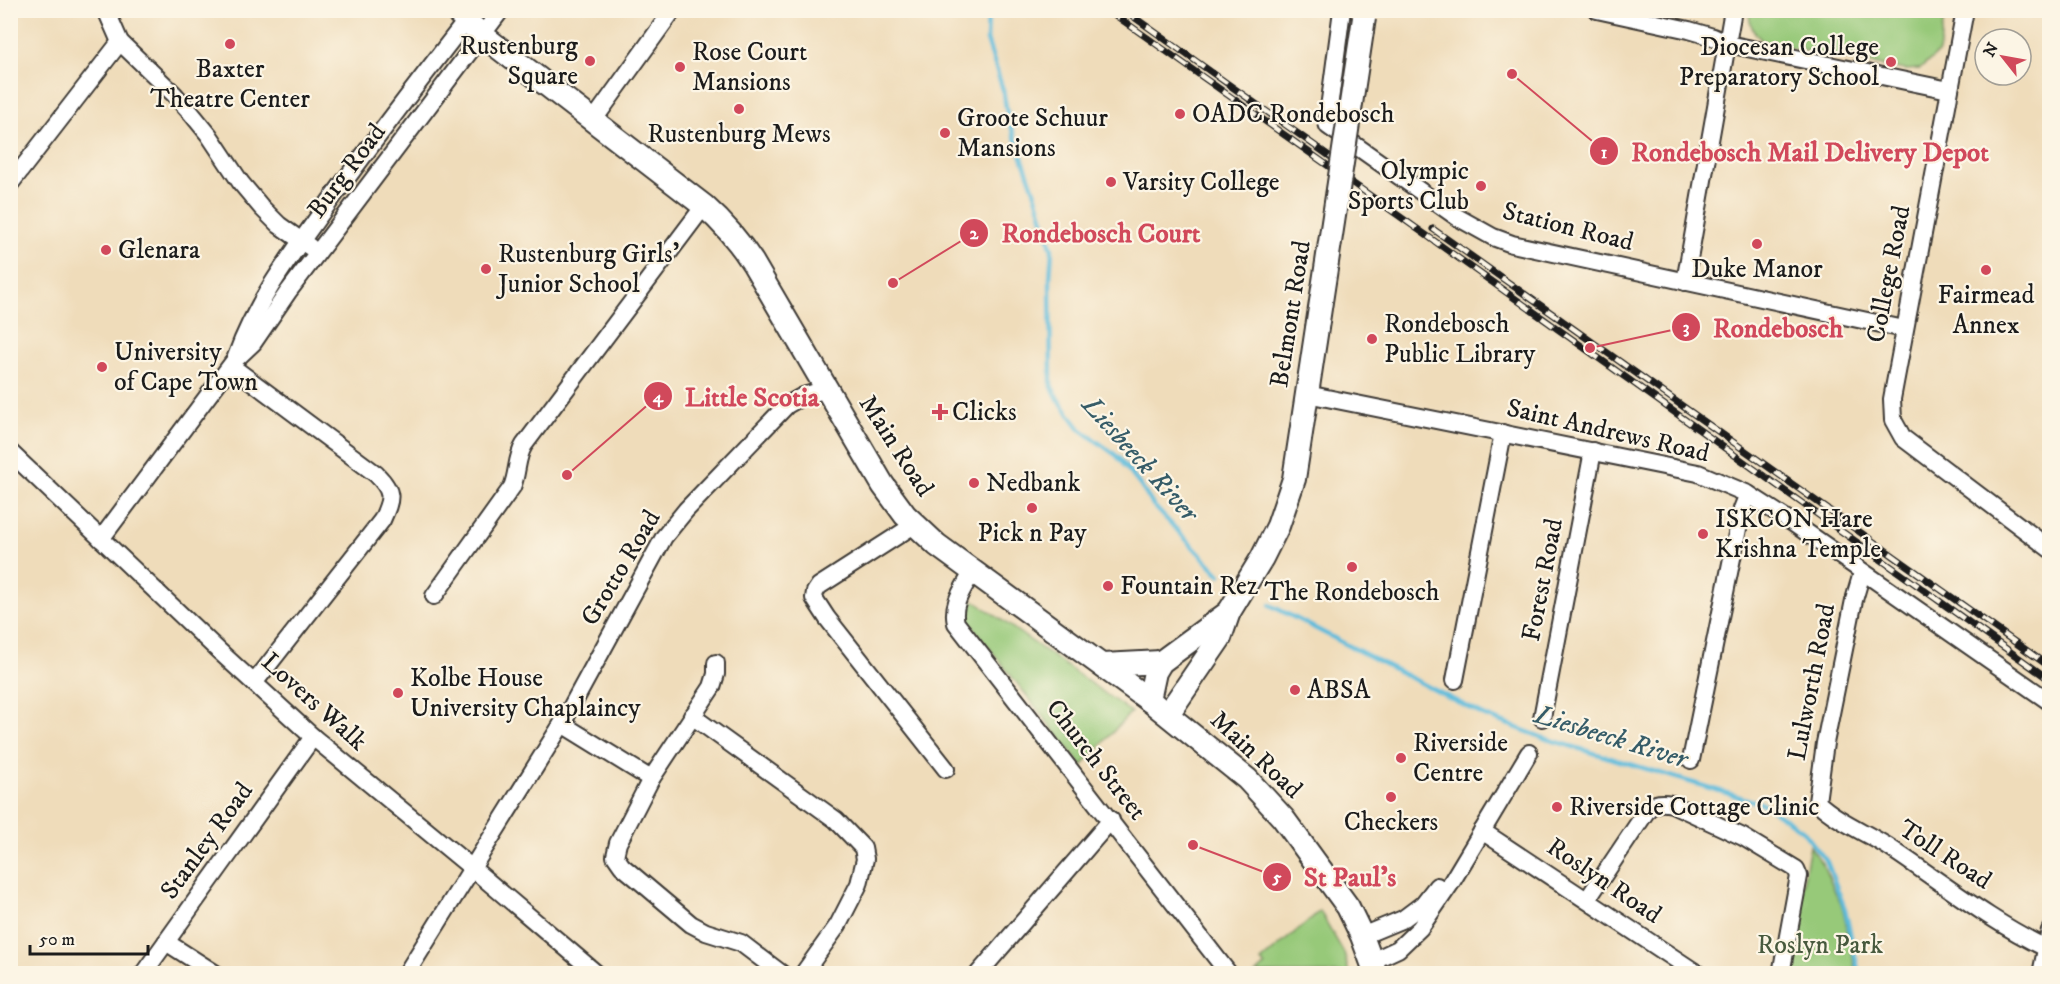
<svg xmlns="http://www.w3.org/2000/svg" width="2060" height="984" font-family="'IM FELL DW Pica',serif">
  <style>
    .green { fill: #97c979; stroke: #5a724a; stroke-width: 1.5 }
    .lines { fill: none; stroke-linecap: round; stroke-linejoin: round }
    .stream { stroke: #5dbbdb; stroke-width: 4.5 }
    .minor-casing { stroke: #3c3934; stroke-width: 20 }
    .secondary-casing { stroke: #3c3934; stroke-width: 26 }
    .minor { stroke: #fff; stroke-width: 16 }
    .secondary { stroke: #fff; stroke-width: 22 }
    .rail-casing { stroke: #1c1c1c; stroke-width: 7 }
    .rail { stroke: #fcf5e5; stroke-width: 4.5; stroke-dasharray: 14; stroke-linecap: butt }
    .secondary-bridge-casing { stroke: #3c3934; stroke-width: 26; stroke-linecap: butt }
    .secondary-bridge { stroke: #fff; stroke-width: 22 }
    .poi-dot { fill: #d1495b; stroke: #fcf5e5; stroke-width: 2 }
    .labels { text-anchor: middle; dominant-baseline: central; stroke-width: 4.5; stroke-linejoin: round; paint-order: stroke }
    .poi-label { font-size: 26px; fill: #1c1c1c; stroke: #fcf5e5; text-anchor: start }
    .street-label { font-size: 26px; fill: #1c1c1c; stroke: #fcf5e5 }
    .park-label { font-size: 26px; fill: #47593d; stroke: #fcf5e5 }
    .water-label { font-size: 27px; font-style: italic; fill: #365c68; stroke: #fcf5e5 }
    .leader { fill: none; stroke: #d1495b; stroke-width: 2 }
    .callout-dot { fill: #d1495b; stroke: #fcf5e5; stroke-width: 2 }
    .mark-label { font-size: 18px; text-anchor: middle; font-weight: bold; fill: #fff }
    .callout-label { font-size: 27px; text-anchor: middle; font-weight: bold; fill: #d1495b; stroke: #fcf5e5; stroke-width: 4.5; stroke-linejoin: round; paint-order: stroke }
  </style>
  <rect width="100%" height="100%" fill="#fcf5e5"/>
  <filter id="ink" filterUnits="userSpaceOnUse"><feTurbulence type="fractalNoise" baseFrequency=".0167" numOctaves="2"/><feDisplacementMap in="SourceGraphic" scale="12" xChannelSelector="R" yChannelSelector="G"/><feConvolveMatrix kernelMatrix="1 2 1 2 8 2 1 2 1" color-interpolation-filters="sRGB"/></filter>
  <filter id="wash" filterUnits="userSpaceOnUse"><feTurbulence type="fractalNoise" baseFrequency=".008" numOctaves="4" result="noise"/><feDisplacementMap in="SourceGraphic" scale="24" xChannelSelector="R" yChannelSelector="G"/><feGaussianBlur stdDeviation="1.35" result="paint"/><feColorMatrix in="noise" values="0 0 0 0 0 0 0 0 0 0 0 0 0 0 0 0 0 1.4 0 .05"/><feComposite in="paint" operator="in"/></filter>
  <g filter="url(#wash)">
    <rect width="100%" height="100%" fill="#efdcba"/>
    <g class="green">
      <path d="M 1749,11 L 1749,10 L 1945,11 L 1939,52 L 1920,69 L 1905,70 L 1765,43 C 1754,34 1749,25 1749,11 Z"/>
      <polygon points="975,601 1131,712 1082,766 965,617 965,611"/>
      <polygon points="1810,846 1823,865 1843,909 1856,973 1786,974"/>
      <polygon points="1320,911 1344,953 1349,973 1256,973 1265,966 1261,961"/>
    </g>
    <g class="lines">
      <g class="stream">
        <polyline points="988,10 987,40 1003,90 1008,118 1036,196 1052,250 1050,278 1051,385 1058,399 1080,429 1117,456 1140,485 1153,505 1220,575"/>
        <polyline points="1270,605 1485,716 1544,738 1763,804 1802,830 1827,862 1845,909 1859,974"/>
      </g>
    </g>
  </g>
  <g filter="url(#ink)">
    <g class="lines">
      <g class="minor-casing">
        <g id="minor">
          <polyline points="106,10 120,42 174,94 191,113 209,135 241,183 262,208 279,225 310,247"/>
          <polyline points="1342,10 1327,123 1328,126 1457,217 1493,237 1512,244 1904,329"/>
          <polyline points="1597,10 1689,30 1713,37 1728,44 1949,90"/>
          <polyline points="1965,10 1892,399 1893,420 1903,438 2050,549"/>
          <polyline points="593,121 673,10"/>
          <polyline points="10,184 120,42"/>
          <polyline points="1685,282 1733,10"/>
          <path d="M 236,357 C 255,303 289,258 322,212 C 369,147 417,84 466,21"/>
          <path d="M 231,366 L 376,474 C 394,492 392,498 382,520 L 254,683"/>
          <polyline points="1307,394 1698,473 1748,494 1793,523 2050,702"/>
          <polyline points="10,452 219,651 313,737 472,868 597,974"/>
          <polyline points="914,525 819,586 815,592 814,598 827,618 946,769"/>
          <polyline points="101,539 234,361 253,343 288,292 501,10"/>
          <path d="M 973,571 C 964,588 951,603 956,623 L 1229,974"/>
          <path d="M 1862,573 L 1854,600 L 1825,743 L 1817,802 C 1837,821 1863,831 1887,846 C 1939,880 1989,921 2046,948"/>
          <path d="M 434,596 L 512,487 C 518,473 516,458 524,445 L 704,206"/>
          <polyline points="716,663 716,674 712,687 651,779 618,843 615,856 622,866 691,924 706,932 741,943 782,974"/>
          <polyline points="1455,680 1503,433"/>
          <polyline points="692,716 836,820 863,848 865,859 859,884 838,925 803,974"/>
          <polyline points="1542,718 1593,451"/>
          <polyline points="562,724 651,779"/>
          <polyline points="1691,760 1742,509 1748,494"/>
          <polyline points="1482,831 1698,974"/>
          <path d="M 1587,900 L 1648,809 C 1656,802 1662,802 1672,804 L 1743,837 L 1796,869 L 1799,876 L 1781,974"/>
          <polyline points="1362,936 1403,919 1423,904 1437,886"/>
          <polyline points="166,942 216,974"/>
          <polyline points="1372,961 1398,949 1420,928 1451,883 1529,753"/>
          <polyline points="143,974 313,737"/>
          <polyline points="406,974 562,724 664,537 686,510 787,405 803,396 827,389"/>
          <polyline points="978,974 1111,820"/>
          <polyline points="2041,974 2050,930"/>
        </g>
      </g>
      <g class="secondary-casing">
        <g id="secondary">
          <path d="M 455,10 L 482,35 L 704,206 C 723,223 739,241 753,263 L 883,485 L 905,515 L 937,545 L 1149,700 L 1247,779 L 1283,818 L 1348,907 L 1362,936 L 1376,974"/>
          <polyline points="1103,665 1161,662"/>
          <polyline points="1149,700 1155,672 1161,662 1229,612"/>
          <polyline points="1168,714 1220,638 1229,612 1262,558 1278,526 1294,479 1317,328"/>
        </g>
      </g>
      <use href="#minor" class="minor"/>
      <use href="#secondary" class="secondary"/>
      <g class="rail-casing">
        <g id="rail">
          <polyline points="1108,10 1426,235 2050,680"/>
          <polyline points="1124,10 1335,160"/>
          <polyline points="1433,229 2050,667"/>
        </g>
      </g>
      <use href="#rail" class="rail"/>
      <g class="secondary-bridge-casing">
        <polyline id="secondary-bridge" points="1317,328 1364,18"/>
      </g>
      <use href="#secondary-bridge" class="secondary-bridge"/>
    </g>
  </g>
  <g class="poi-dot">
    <circle cx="230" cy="44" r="6"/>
    <circle cx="590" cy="61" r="6"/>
    <circle cx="1891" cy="62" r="6"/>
    <circle cx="680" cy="67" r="6"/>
    <circle cx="739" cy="109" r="6"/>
    <circle cx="1180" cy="114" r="6"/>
    <circle cx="945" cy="133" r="6"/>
    <circle cx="1111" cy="182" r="6"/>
    <circle cx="1481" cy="186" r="6"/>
    <circle cx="1757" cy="244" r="6"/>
    <circle cx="106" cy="250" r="6"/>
    <circle cx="486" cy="269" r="6"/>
    <circle cx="1986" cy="270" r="6"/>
    <circle cx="1372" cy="339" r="6"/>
    <circle cx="102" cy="367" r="6"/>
    <path d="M937 403h6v6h6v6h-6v6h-6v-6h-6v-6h6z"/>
    <circle cx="974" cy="483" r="6"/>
    <circle cx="1032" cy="508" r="6"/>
    <circle cx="1703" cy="534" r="6"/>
    <circle cx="1352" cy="567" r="6"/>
    <circle cx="1108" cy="586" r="6"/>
    <circle cx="1295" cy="690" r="6"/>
    <circle cx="398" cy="693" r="6"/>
    <circle cx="1401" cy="758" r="6"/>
    <circle cx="1391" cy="797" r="6"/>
    <circle cx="1557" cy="807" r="6"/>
  </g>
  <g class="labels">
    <g class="poi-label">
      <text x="578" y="46" text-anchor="end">Rustenburg<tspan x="578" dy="30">Square</tspan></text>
      <text x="1879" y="47" text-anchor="end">Diocesan College<tspan x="1879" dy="30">Preparatory School</tspan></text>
      <text x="692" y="52">Rose Court<tspan x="692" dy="30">Mansions</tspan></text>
      <text x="230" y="69" text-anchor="middle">Baxter<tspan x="230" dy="30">Theatre Center</tspan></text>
      <text x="1192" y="114">OADC Rondebosch</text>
      <text x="957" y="118">Groote Schuur<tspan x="957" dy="30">Mansions</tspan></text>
      <text x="739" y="134" text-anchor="middle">Rustenburg Mews</text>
      <text x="1469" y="171" text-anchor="end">Olympic<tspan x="1469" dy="30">Sports Club</tspan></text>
      <text x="1123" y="182">Varsity College</text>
      <text x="118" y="250">Glenara</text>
      <text x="498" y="254">Rustenburg Girls'<tspan x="498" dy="30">Junior School</tspan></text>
      <text x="1757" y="269" text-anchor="middle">Duke Manor</text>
      <text x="1986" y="295" text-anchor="middle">Fairmead<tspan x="1986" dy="30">Annex</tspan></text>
      <text x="1384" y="324">Rondebosch<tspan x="1384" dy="30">Public Library</tspan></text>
      <text x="114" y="352">University<tspan x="114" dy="30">of Cape Town</tspan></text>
      <text x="952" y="412">Clicks</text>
      <text x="986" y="483">Nedbank</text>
      <text x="1715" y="519">ISKCON Hare<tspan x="1715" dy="30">Krishna Temple</tspan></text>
      <text x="1032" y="533" text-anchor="middle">Pick n Pay</text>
      <text x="1120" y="586">Fountain Rez</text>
      <text x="1352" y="592" text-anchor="middle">The Rondebosch</text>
      <text x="410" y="678">Kolbe House<tspan x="410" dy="30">University Chaplaincy</tspan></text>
      <text x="1307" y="690">ABSA</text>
      <text x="1413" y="743">Riverside<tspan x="1413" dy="30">Centre</tspan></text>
      <text x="1569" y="807">Riverside Cottage Clinic</text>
      <text x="1391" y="822" text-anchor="middle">Checkers</text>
    </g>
    <g class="street-label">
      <text transform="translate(347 171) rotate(-53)">Burg Road</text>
      <text transform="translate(1568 227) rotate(14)">Station Road</text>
      <text transform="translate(1889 274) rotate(-79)">College Road</text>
      <text transform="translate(1291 314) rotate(-81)">Belmont Road</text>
      <text transform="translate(1608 431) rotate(13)">Saint Andrews Road</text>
      <text transform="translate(896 446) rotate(57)">Main Road</text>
      <text transform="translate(621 568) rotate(-59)">Grotto Road</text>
      <text transform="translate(1543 580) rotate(-79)">Forest Road</text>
      <text transform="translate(1812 682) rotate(-79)">Lulworth Road</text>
      <text transform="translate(314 702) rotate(42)">Lovers Walk</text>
      <text transform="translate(1256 755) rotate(43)">Main Road</text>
      <text transform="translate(1096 760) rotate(52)">Church Street</text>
      <text transform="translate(207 841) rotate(-54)">Stanley Road</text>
      <text transform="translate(1945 855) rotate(33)">Toll Road</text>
      <text transform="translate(1604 881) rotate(34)">Roslyn Road</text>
    </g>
    <g class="park-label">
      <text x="1820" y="945">Roslyn Park</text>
    </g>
    <g class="water-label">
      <text transform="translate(1140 459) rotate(48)">Liesbeeck River</text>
      <text transform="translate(1611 737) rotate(17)">Liesbeeck River</text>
    </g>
  </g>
  <path class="leader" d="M1512 74L1604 151M893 283L974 233M1590 348L1686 327M567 475L658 396M1193 845L1277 877"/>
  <g class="callout-dot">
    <circle cx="1512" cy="74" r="6"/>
    <circle cx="893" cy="283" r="6"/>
    <circle cx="1590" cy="348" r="6"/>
    <circle cx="567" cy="475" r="6"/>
    <circle cx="1193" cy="845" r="6"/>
    <circle cx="1604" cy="151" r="15"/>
    <circle cx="974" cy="233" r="15"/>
    <circle cx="1686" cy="327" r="15"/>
    <circle cx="658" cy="396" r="15"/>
    <circle cx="1277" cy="877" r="15"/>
  </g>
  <g class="mark-label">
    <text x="1604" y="158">1</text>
    <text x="974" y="239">2</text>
    <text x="1686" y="333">3</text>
    <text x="658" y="402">4</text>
    <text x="1277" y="883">5</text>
  </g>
  <g class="callout-label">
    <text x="1810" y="161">Rondebosch Mail Delivery Depot</text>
    <text x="1101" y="242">Rondebosch Court</text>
    <text x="1778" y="337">Rondebosch</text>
    <text x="752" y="406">Little Scotia</text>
    <text x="1350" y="886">St Paul's</text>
  </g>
  <rect width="2060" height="984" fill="none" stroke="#fcf5e5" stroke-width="36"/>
  <g transform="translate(2003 57) rotate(301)"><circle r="28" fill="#fcf5e5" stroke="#a29e95" stroke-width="1.5"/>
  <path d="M0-4.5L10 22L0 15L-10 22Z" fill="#d1495b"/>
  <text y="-9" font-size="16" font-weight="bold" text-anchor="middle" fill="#1c1c1c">N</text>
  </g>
  <path d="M30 945v9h118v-9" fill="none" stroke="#1c1c1c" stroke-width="3"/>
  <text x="39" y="945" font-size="18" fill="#1c1c1c" stroke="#fcf5e5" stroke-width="4.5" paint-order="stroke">50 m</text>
</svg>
